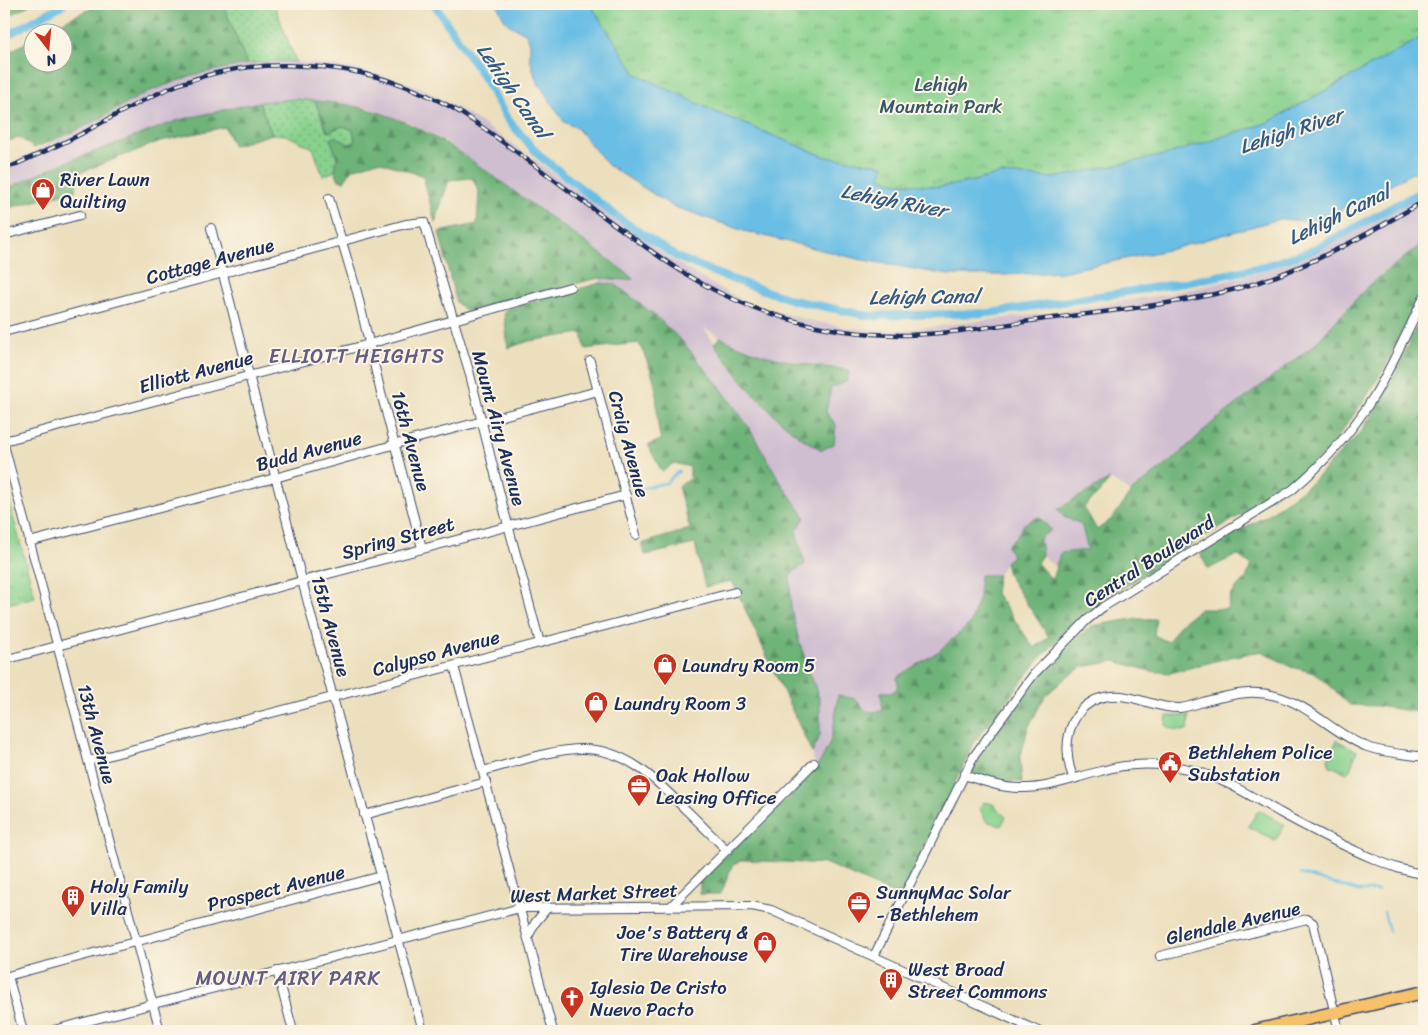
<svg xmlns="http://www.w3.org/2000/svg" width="1428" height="1035" font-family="Sriracha,sans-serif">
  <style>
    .industrial { fill: #cfbed0; fill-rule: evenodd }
    .grass { fill: url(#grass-dots); stroke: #528076 }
    .forest { fill: url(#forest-firs); stroke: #44716b }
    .park { fill: url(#park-tufts); stroke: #528076 }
    .garden { fill: #88d18d; stroke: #528076 }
    .water { fill: #69bee5; stroke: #4276a2 }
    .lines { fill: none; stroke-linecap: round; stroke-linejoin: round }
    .stream { stroke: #69bee5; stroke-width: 2.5 }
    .canal { stroke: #69bee5; stroke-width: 8 }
    .minor-casing { stroke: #3a496c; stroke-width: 10 }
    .primary-casing { stroke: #3a496c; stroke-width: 15 }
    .minor { stroke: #fff; stroke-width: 8 }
    .primary { stroke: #f6c16b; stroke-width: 12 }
    .rail-casing { stroke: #1b2f5e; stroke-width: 4.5 }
    .rail { stroke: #fcf5e5; stroke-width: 2.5; stroke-dasharray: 8; stroke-linecap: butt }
    .labels { text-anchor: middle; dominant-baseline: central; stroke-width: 4; stroke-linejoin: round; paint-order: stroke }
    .park-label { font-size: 19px; fill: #36586a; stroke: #fcf5e5 }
    .poi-label { font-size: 19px; fill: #1b2f5e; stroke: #fcf5e5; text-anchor: start }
    .street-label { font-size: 19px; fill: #1b2f5e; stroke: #fcf5e5 }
    .water-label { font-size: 20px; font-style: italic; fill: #325a86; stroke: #fcf5e5 }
    .neighbourhood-label { font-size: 20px; letter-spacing: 1px; fill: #635c85; stroke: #fcf5e5 }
  </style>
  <defs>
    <pattern id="grass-dots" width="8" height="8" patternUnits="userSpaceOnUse" patternTransform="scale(1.25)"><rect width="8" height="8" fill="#88d18d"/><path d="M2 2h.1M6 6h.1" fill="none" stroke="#6eaa76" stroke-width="1.8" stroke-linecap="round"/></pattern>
    <pattern id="forest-firs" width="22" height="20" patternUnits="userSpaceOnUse" patternTransform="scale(1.25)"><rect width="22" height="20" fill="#6eb378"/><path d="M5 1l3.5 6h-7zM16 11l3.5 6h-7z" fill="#5a9266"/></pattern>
    <pattern id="park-tufts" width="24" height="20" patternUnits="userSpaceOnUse" patternTransform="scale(1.25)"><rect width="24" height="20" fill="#88d18d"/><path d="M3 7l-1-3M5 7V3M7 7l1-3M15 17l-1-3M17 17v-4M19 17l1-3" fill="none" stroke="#6eaa76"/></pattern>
  </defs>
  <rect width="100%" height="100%" fill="#fcf5e5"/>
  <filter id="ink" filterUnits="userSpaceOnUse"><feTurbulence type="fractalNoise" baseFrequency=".02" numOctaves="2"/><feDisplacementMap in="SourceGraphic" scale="10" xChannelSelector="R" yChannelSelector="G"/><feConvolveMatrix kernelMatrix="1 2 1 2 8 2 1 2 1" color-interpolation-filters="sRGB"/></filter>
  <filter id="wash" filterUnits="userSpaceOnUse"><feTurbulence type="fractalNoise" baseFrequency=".0096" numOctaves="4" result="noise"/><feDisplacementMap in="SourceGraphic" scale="20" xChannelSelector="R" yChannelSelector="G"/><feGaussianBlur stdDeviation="1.12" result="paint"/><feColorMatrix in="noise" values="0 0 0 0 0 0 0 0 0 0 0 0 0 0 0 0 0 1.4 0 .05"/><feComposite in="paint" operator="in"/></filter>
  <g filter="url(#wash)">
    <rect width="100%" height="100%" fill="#ecdfbd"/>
    <path class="industrial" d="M 276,61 L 309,63 L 351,68 L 384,76 L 420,87 L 477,120 L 526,154 L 669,258 L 706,281 L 747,302 L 781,313 L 816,322 L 851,328 L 904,330 L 1050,313 L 1174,293 L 1228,281 L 1271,269 L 1309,255 L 1424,192 L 1424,242 L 1368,286 L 1313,346 L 1211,424 L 1177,456 L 1131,492 L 1110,479 L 1058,508 L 1064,517 L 1081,524 L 1088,550 L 1060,553 L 1056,568 L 1042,555 L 1040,538 L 1050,530 L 1024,524 L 1018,534 L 1007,545 L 1012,556 L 1005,562 L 998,575 L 980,576 L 979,596 L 971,623 L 939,651 L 897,677 L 898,686 L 883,711 L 867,712 L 855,699 L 838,696 L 836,715 L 825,753 L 816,768 L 812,753 L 820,735 L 812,674 L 799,641 L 791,608 L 790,574 L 805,564 L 796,532 L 805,517 L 783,486 L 748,426 L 720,387 L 682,341 L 652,313 L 615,284 L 600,283 L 599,278 L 625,280 L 491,174 L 441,139 L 408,122 L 368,108 L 328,102 L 296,99 L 259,102 L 179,120 L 59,165 L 4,190 L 4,167 L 98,120 L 145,93 L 193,75 L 241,64 ZM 704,328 L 732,343 L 766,357 L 804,365 L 846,382 L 831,388 L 826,412 L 836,425 L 788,429 L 730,367 Z"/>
    <g class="grass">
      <polygon points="223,4 274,4 296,62 276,61 247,64"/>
      <polygon points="296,99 315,101 327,132 343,126 353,130 356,143 348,144 336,136 338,157 335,171 323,176 313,148 286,135 272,134 259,102"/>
    </g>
    <g class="forest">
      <polygon points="4,4 31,4 4,19"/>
      <polygon points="102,4 223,4 247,64 193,75 145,93 98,120 71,133 34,148 19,137 4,143 4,55 32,39 32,62 62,62 62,32 45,32 70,18"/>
      <path d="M 315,101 C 408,107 458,151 530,203 C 565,228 600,252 634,279 L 625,280 L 599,278 L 466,311 L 456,302 L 439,232 L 477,224 L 479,191 L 472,178 L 449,180 L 435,222 L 423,176 L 378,161 L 352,169 L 344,181 L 339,180 L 335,171 L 337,157 L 330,139 L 336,136 L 348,144 L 355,143 L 353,130 L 343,126 L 328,132 Z"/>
      <polygon points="259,102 272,134 233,146 225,127 161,141 79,173 75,191 4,209 4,190 59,165 179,120"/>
      <path d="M 1424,242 L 1424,285 L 1386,365 L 1369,393 L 1330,448 L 1307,471 L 1270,498 L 1215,530 L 1105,599 L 1073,626 L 1042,656 L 975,741 L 900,897 L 827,864 L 740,860 L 732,866 L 721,894 L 700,894 L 700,882 C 729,849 764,822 795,791 C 805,780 817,769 824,755 C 833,739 836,713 838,695 L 855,699 L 867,712 L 883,711 L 881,692 L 894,692 L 898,686 L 897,677 L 939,651 L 971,623 L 979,596 L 980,575 L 998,575 L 995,592 L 1034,648 L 1049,637 L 1008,575 L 1005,562 L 1012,556 L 1007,545 L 1018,534 L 1024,524 L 1039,517 L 1051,530 L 1040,538 L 1042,555 L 1037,563 L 1052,580 L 1060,553 L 1088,550 L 1081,524 L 1064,517 L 1058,509 L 1110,479 L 1098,494 L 1084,507 L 1097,530 L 1113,518 L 1131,492 L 1177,456 L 1211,424 L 1313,346 L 1368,286 Z"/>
      <path d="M 600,283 L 615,284 L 652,313 L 682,341 L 720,387 L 748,426 L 783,486 L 805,517 L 796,532 L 805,564 L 790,575 L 791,608 L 799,641 L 820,701 L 820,735 L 812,753 L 732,581 L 705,587 L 695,544 L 645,555 L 641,544 L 690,529 L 678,486 L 690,479 L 690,467 L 674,463 L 662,472 L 648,445 L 661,440 C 655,421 659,401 654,381 C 651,368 644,355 639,343 L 585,349 L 582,333 L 529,341 L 508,348 L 504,313 L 506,309 Z"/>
      <polygon points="1424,310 1424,713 1377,706 1350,705 1315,673 1291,667 1262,651 1235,656 1170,673 1150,671 1115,661 1082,667 1068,676 1045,696 1028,728 1020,759 1022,782 995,780 971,774 987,744 1015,708 1046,670 1077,638 1091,626 1133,619 1156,619 1154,635 1168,642 1181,623 1200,609 1227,609 1231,594 1246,578 1252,565 1237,555 1208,569 1200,553 1266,516 1310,484 1362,431 1393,378"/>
      <path d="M 720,337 C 762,359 804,365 850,370 L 846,382 L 831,388 L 826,412 L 836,425 L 834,444 L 822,450 C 781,430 740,381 714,343 Z"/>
    </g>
    <g class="park">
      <polygon points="590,4 1424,4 1424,36 1267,123 1165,155 1055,178 1000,174 970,182 939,187 892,182 880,177 884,165 826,157 722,115 636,74"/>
      <polygon points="4,483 35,597 4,605"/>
      <path d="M 1167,716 L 1189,716 L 1188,730 C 1180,732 1172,730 1166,725 Z"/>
      <polygon points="1337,740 1357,751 1350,770 1347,773 1330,766 1328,759"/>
      <polygon points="984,802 993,804 1006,817 1001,826 986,821 979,807"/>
    </g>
    <polygon class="garden" points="1259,810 1285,825 1275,841 1248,826"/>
    <path class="water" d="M 497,4 L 590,4 L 636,74 L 722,115 L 826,157 L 884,165 L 880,177 L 892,182 L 939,187 L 970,182 L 1000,174 L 1055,178 L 1165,155 L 1267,123 L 1424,36 L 1424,167 L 1317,222 L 1280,219 L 1172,249 L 1062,272 L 1004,275 L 948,275 L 858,259 L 744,231 L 672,206 L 608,165 L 577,128 L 564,122 L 536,80 L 530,59 L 530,44 L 527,34 C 505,22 508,28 497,4 Z"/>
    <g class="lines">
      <g class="stream">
        <polyline points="631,490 666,483 679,471"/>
        <polyline points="1300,874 1358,891 1378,891"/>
        <polyline points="1384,912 1389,931"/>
      </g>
      <g class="canal">
        <polyline points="434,4 482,75 508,120 541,157 619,218 677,257 723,276 792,300 870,316 990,313 1183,283 1262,267 1313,250 1424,190"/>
        <polyline points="4,37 64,4"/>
      </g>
    </g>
  </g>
  <g filter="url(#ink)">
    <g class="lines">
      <g class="minor-casing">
        <g id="minor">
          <polyline points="329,198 357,292 381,393 422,548"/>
          <polyline points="211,228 317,638 423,1031"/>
          <polyline points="4,235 80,215"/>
          <polyline points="4,332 406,224 424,222 469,371 504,510 540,643"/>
          <polyline points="590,361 636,535"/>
          <polyline points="4,441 369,344 570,287"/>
          <polyline points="4,445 160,1031"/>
          <polyline points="29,542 275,478 407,441 598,391"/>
          <polyline points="4,660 626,495"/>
          <polyline points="454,666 553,1031"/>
          <polyline points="88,761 735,592"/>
          <path d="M 483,771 C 515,763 550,749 583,749 C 626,749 655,779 683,807 C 698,821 712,836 727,850"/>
          <path d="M 964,775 C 982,781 1001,788 1020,788 C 1048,789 1073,778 1101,771 C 1127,763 1156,763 1183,768 C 1218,775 1248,794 1279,812 C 1310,829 1341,845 1374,859 C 1391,866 1406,872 1424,874"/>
          <path d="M 1074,779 C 1057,742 1073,692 1121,696 C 1141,698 1160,709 1180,708 C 1189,707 1197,704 1206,701 C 1230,695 1251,689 1276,696 C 1310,705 1333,733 1365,746 C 1381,753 1406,754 1424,757"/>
          <polyline points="364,815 486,782"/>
          <polyline points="671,906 814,763"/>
          <polyline points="528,937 535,923 548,907"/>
          <path d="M 874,956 L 974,756 L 1034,674 L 1087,620 L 1103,607 L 1292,490 C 1324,463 1352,432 1374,396 C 1393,364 1408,330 1424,297"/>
          <polyline points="1160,956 1307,919 1313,923 1339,1031"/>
          <polyline points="277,971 293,1031"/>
          <polyline points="8,976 23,1031"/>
          <polyline points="4,977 381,876"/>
          <polyline points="50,1031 520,908 752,906 771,910 1038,1031"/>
        </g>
      </g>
      <g class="primary-casing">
        <polyline id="primary" points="1255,1031 1424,992"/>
      </g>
      <use href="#minor" class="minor"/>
      <use href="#primary" class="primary"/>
      <g class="rail-casing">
        <path id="rail" d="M 4,170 C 29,158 56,147 81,134 C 111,118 139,101 170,88 C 213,70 260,63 306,66 C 355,68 404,82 447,105 C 470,117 490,133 511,148 C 565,187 618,229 673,266 C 742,312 825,336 907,335 C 953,334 999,325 1045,319 C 1109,311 1173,305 1236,289 C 1303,271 1365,236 1424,201"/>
      </g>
      <use href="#rail" class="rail"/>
    </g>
  </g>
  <defs>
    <g id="shop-pin" transform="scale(1.25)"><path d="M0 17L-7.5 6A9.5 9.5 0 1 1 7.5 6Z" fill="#c8321e" stroke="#fcf5e5"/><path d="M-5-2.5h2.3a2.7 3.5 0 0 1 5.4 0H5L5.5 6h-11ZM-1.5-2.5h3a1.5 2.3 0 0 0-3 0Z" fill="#fff"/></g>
    <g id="civic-pin" transform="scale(1.25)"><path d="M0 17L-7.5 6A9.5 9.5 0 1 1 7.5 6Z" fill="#c8321e" stroke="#fcf5e5"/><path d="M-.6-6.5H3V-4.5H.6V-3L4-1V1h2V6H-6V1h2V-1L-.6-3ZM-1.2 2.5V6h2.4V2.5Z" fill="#fff"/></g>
    <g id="office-pin" transform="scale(1.25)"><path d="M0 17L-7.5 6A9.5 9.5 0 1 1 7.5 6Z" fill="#c8321e" stroke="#fcf5e5"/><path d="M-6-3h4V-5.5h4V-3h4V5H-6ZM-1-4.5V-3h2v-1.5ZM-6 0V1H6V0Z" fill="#fff"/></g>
    <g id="building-pin" transform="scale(1.25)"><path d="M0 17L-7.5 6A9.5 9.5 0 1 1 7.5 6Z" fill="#c8321e" stroke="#fcf5e5"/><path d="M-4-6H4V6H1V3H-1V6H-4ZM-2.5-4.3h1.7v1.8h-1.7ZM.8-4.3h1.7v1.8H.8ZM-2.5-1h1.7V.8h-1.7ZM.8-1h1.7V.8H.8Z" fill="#fff"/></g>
    <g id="church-pin" transform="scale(1.25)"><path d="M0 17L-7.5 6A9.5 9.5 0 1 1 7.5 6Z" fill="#c8321e" stroke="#fcf5e5"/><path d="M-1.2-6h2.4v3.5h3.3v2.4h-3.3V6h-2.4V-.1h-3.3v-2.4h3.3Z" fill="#fff"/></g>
  </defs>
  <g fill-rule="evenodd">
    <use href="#shop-pin" x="43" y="190"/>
    <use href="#shop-pin" x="665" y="665"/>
    <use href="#shop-pin" x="596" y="703"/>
    <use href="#civic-pin" x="1170" y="763"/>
    <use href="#office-pin" x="639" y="786"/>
    <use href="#building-pin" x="73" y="897"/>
    <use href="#office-pin" x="859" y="903"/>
    <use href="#shop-pin" x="765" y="943"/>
    <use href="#building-pin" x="891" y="980"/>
    <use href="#church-pin" x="572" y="998"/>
  </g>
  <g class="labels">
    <g class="park-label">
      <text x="941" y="84">Lehigh<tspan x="941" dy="22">Mountain Park</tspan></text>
    </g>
    <g class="poi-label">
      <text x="60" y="179">River Lawn<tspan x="60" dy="22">Quilting</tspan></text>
      <text x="682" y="665">Laundry Room 5</text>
      <text x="614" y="703">Laundry Room 3</text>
      <text x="1188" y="752">Bethlehem Police<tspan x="1188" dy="22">Substation</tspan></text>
      <text x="656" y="775">Oak Hollow<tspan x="656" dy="22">Leasing Office</tspan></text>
      <text x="90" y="886">Holy Family<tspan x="90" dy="22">Villa</tspan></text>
      <text x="876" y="892">SunnyMac Solar<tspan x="876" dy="22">- Bethlehem</tspan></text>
      <text x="748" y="932" text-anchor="end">Joe's Battery &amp;<tspan x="748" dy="22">Tire Warehouse</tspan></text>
      <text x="908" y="969">West Broad<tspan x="908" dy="22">Street Commons</tspan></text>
      <text x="590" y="987">Iglesia De Cristo<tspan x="590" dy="22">Nuevo Pacto</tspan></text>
    </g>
    <g class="street-label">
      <text transform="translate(210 261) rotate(-15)">Cottage Avenue</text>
      <text transform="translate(196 372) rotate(-15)">Elliott Avenue</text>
      <text transform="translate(499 428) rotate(75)">Mount Airy Avenue</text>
      <text transform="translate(411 441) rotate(75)">16th Avenue</text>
      <text transform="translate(629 444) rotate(75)">Craig Avenue</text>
      <text transform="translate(309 451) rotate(-15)">Budd Avenue</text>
      <text transform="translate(398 538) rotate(-15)">Spring Street</text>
      <text transform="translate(1149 561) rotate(-33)">Central Boulevard</text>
      <text transform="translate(331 626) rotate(75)">15th Avenue</text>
      <text transform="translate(436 653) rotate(-15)">Calypso Avenue</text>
      <text transform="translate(97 734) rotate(75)">13th Avenue</text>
      <text transform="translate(276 888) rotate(-14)">Prospect Avenue</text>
      <text transform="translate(594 893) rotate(-2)">West Market Street</text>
      <text transform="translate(1233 923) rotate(-13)">Glendale Avenue</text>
    </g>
    <g class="water-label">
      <text transform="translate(513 91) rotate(55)">Lehigh Canal</text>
      <text transform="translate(1291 131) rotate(-18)">Lehigh River</text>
      <text transform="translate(894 201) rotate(11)">Lehigh River</text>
      <text transform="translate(1339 215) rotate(-26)">Lehigh Canal</text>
      <text transform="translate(924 297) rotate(-1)">Lehigh Canal</text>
    </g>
    <g class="neighbourhood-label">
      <text x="357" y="356">ELLIOTT HEIGHTS</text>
      <text x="288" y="978">MOUNT AIRY PARK</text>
    </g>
  </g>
  <rect width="1428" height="1035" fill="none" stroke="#fcf5e5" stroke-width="20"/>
  <g transform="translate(48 48) rotate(164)"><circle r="24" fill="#fcf5e5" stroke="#a2a6af"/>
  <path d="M0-4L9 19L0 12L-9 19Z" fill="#c8321e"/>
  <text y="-8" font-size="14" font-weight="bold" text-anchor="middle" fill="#1b2f5e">N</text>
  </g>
</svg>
